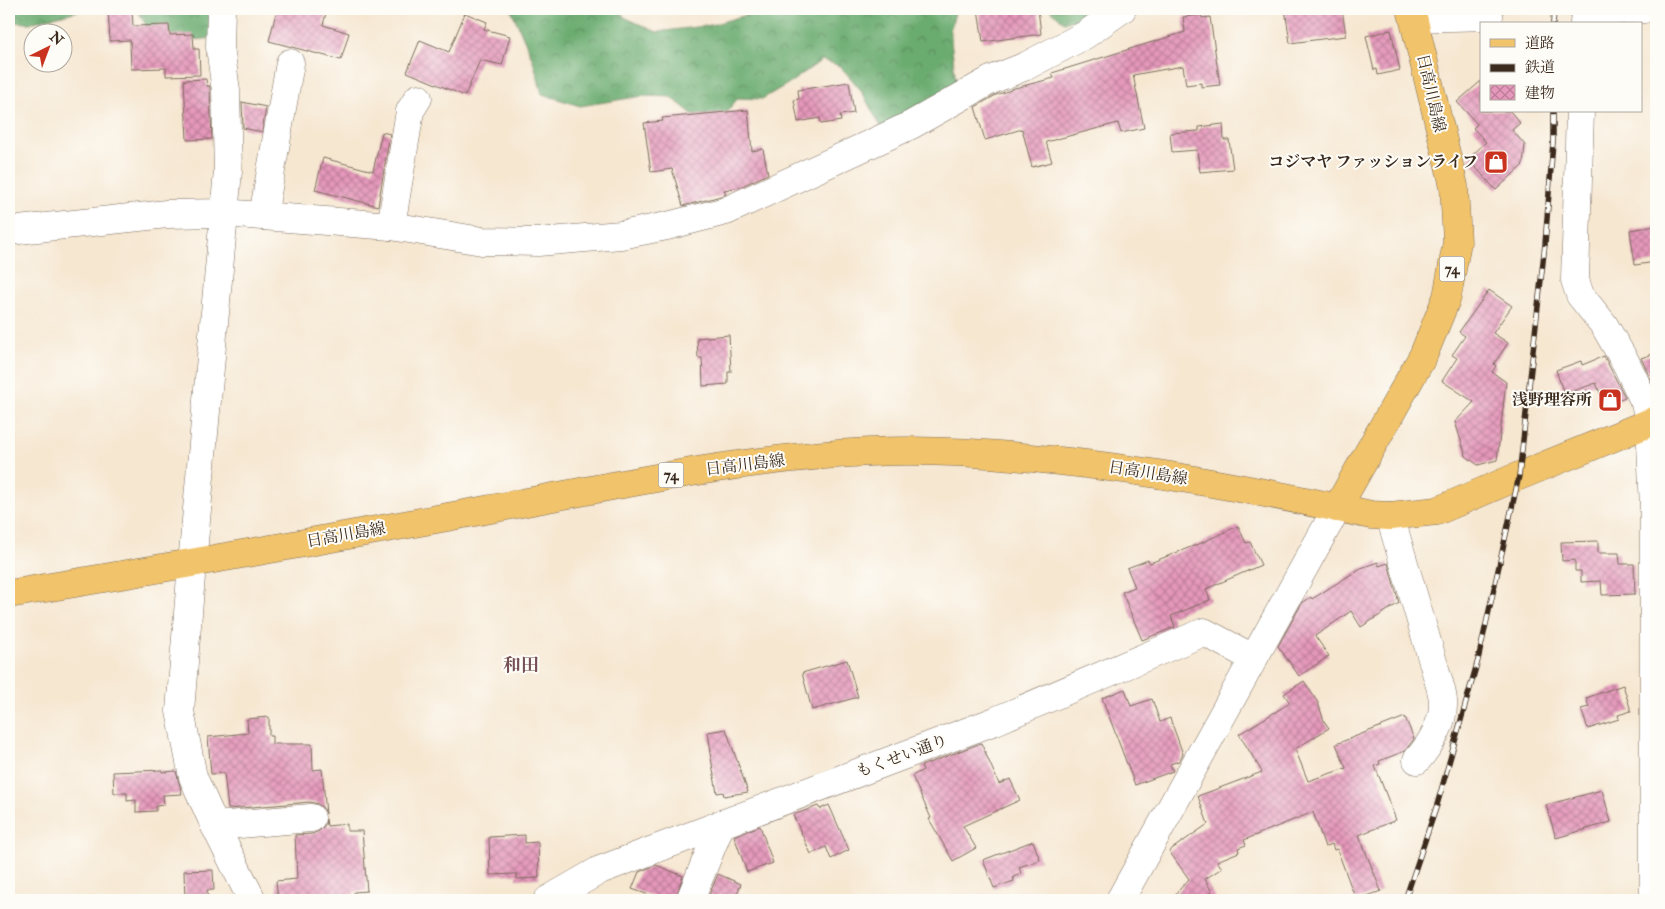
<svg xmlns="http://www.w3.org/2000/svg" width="1665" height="909" font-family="'IM FELL Double Pica','Noto Serif JP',serif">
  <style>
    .forest { fill: url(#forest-crowns); stroke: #536b47 }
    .building { fill: url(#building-cross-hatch) }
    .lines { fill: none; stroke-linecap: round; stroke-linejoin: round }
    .minor-casing { stroke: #7c6c5d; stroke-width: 29 }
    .major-casing { stroke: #7c6c5d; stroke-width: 29 }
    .minor { stroke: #fff; stroke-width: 28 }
    .major { stroke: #f1c36a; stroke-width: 28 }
    .rail-casing { stroke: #3b2a1e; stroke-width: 5.5 }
    .rail { stroke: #fdfcf7; stroke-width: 4; stroke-dasharray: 11; stroke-linecap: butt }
    .labels { text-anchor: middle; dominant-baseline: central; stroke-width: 4; stroke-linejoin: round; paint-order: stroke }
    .shield { fill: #fdfcf7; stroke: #75695f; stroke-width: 1 }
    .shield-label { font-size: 15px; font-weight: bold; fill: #3b2a1e }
    .street-label { font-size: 16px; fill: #3b2a1e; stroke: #fdfcf7 }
    .poi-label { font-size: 16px; font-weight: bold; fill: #3b2a1e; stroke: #fdfcf7; text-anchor: end }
    .neighbourhood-label { font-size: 18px; font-weight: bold; fill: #765055; stroke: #fdfcf7 }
  </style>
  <defs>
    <pattern id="forest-crowns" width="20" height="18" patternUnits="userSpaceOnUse" patternTransform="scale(1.25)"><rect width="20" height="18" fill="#6bac70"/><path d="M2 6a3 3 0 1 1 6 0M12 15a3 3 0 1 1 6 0" fill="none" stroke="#598c5b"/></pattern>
    <pattern id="building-cross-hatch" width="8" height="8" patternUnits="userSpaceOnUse" patternTransform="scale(1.25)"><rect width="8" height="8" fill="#e598bb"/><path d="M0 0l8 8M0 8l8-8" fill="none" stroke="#bb7c97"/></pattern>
  </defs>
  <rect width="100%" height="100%" fill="#fdfcf7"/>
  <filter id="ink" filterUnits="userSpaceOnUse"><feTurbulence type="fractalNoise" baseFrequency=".02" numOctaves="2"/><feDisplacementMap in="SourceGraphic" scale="10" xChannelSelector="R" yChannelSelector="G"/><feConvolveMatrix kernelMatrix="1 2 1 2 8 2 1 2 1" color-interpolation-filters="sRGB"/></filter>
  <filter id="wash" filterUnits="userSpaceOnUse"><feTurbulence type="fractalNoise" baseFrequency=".0096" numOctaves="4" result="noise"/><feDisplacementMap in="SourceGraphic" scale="20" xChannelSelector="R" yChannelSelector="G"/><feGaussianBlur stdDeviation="1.12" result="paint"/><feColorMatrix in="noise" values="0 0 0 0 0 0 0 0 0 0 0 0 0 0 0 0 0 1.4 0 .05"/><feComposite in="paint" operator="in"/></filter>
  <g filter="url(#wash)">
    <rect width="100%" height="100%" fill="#f6e7d1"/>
    <g class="forest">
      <polygon points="9,9 86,9 30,23 9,22"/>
      <polygon points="131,9 219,9 215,38 168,42 147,27 137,10"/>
      <polygon points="511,9 620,9 624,17 657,32 711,25 767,9 956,9 950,31 956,83 945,100 881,127 860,89 840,66 822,60 791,82 762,99 738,98 725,114 692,114 671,97 643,96 580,106 542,94 533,60"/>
      <polygon points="1049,9 1095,9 1086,18 1064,22"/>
    </g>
    <g id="blocks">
      <g class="building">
        <polygon points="108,9 132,9 133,26 169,25 170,35 193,34 194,49 199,49 200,75 166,76 166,68 131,69 130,40 110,41"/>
        <polygon points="277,9 327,9 323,25 349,33 341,60 269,41"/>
        <polygon points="978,9 1038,9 1041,34 983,42"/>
        <polygon points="1285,9 1342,9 1346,36 1290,43"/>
        <polygon points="465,13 487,22 484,29 510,36 502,65 480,60 465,96 407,72 420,40 449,52"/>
        <polygon points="1201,15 1202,18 1210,17 1220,85 1201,87 1201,83 1186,85 1183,66 1133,75 1144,128 1121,133 1118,123 1046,142 1052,162 1032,167 1022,129 985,140 975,107 996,95 1011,90 1011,89 1054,78 1052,73 1185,32 1183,17"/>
        <polygon points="1391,30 1400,70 1378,75 1377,69 1374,70 1366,36"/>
        <polygon points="206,79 207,86 210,86 210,92 212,139 187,140 184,80"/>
        <polygon points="1481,81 1481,111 1510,111 1520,123 1512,130 1525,145 1523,165 1496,190 1468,159 1486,142 1473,128 1477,124 1457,102"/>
        <polygon points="849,82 854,113 840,115 841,121 821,124 820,118 798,122 794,100 799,99 798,90"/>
        <polygon points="242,102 266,107 262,132 243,128"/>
        <polygon points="748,110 752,151 763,149 768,174 740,187 724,190 726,194 721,196 683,206 672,169 651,172 644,123 663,121 662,118"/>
        <polygon points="1223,124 1224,140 1229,140 1233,169 1200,172 1197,150 1172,152 1170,133 1199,131 1199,127"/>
        <polygon points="382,132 390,134 378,206 315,190 323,158 373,171"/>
        <polygon points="1656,226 1656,262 1635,265 1630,230"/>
        <polygon points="1489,290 1512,306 1493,333 1508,343 1494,364 1496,366 1492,372 1506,382 1497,460 1478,465 1466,456 1455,422 1474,402 1442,381 1457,358 1452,355 1465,336 1459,332"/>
        <polygon points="729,335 731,372 728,372 728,384 703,386 702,358 698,358 697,338"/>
        <polygon points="1656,353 1656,385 1654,386 1641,358"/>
        <polygon points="1604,356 1625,397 1605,405 1596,383 1564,394 1556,370 1581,361 1582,365"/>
        <polygon points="1238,526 1246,543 1250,542 1261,565 1206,589 1210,600 1171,616 1175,627 1142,640 1122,592 1135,587 1127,568 1148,560 1150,563 1201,543"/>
        <polygon points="1598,541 1598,553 1619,553 1620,564 1634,564 1635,594 1602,595 1601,581 1581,582 1581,571 1575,571 1575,560 1562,561 1561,542"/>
        <polygon points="1378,562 1379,566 1388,563 1399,603 1361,627 1351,611 1315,636 1329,656 1299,676 1278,646 1302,603 1311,597 1312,599 1361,568"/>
        <polygon points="847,660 858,697 812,710 802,673"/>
        <polygon points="1304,681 1318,703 1324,721 1329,728 1295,749 1308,781 1346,768 1336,744 1405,717 1414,739 1405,751 1379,761 1380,764 1375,766 1396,820 1359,835 1381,891 1356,900 1337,849 1334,850 1332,844 1325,847 1313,812 1244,840 1246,845 1238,848 1239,852 1217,861 1222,868 1205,879 1216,900 1170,900 1189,879 1169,851 1208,824 1198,796 1262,772 1239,734 1290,703 1284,694"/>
        <polygon points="1623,685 1631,711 1618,715 1619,719 1588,729 1581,709 1589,707 1586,698"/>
        <polygon points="1125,689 1131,706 1152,699 1160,722 1170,718 1183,754 1179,761 1170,764 1173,771 1135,785 1102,698"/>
        <polygon points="269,717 269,736 272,736 272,744 312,744 313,770 322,769 326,814 324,809 318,804 310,802 228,809 224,773 211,774 208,737 248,733 247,719"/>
        <polygon points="726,729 748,792 724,796 723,792 717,793 710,752 711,752 708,732"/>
        <polygon points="981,743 999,784 1010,779 1020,800 963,826 976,848 953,861 929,819 931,818 912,776 923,770 921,766"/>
        <polygon points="162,770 162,772 176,771 182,794 163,795 164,805 156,806 156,811 136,812 136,800 127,801 127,793 114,793 113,772"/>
        <polygon points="1602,790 1611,822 1556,838 1546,805"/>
        <polygon points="829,805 849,850 831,859 826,847 811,854 793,815 818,806 820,809"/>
        <polygon points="326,819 327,826 347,824 347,831 362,831 367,891 354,892 354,895 348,896 348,900 278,900 276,881 297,879 295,835 312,834 319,831 325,825"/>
        <polygon points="760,826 773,863 747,872 734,836"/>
        <polygon points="525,835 525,843 538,842 539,878 517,879 517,874 490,875 489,837"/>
        <polygon points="1033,841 1040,860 1019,867 1021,874 1013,877 1014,881 994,888 983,860"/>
        <polygon points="656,865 683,876 675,900 663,900 632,889 639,872"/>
        <polygon points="213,870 214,890 207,890 208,900 185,900 184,871"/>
        <polygon points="718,874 741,884 736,896 742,899 742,900 707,900"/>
      </g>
    </g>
  </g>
  <g filter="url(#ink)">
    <use href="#blocks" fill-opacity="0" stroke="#7c6c5d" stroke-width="1"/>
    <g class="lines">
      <g class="minor-casing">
        <g id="minor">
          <polyline points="221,9 220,47 226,91 228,171 192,564 180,711 193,777 215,826 252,900"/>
          <polyline points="1414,18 1489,16"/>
          <polyline points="1584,24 1585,12 1644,9"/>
          <polyline points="1580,111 1575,280 1580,295 1604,325 1626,363 1645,403 1650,423 1654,507 1654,900"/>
          <polyline points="263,216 290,63"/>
          <polyline points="391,226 410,111 418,98"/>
          <polyline points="9,231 167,214 223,213 391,226 482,241 538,242 621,235 667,226 726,211 911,125 991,80 1026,66 1085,35 1122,9"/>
          <path d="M 1390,516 L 1438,679 C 1440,686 1443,695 1443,702 C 1444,723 1430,745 1417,760"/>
          <polyline points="215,826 311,818"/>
          <polyline points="548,900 600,870 995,721 1204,632 1253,658"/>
          <polyline points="690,900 721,824"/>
          <polyline points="1120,900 1337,508"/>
        </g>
      </g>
      <g class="major-casing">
        <g id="major">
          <polyline points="1337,508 1423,356 1447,297 1457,242 1454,186 1411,9"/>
          <path d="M 9,594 C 166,568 323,540 480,511 C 609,487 739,458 870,452 C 931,449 990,453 1050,460 C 1158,471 1265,492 1371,515 L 1390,516 L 1437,511 L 1519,476 L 1656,420"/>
        </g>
      </g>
      <use href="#minor" class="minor"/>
      <use href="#major" class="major"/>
      <g class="rail-casing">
        <g id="rail">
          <polyline points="1553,24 1554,9"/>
          <polyline points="1405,900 1437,805 1478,660 1519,476 1545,244 1553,142 1553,111"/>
        </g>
      </g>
      <use href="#rail" class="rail"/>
    </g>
  </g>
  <defs>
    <g id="shop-square" transform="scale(1.25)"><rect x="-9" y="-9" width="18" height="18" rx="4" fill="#c8321e" stroke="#fdfcf7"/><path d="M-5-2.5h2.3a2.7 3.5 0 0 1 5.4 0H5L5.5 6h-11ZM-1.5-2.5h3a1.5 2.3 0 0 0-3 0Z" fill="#fff"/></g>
  </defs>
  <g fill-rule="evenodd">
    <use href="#shop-square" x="1496" y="162"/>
    <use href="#shop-square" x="1610" y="400"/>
  </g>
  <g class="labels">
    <g class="shield">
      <rect x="1439.5" y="256.5" width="25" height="25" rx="4"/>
      <rect x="658.5" y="462.5" width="25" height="25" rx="4"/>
    </g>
    <g class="shield-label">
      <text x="1452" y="269">74</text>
      <text x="671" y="475">74</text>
    </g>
    <g class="street-label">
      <text transform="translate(1431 93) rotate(77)">日高川島線</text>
      <text transform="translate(745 465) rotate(-7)">日高川島線</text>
      <text transform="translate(1148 473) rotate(9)">日高川島線</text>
      <text transform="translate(346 535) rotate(-10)">日高川島線</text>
      <text transform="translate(902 756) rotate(-20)">もくせい通り</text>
    </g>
    <g class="poi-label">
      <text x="1478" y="162">コジマヤ ファッションライフ</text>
      <text x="1592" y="400">浅野理容所</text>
    </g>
    <g class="neighbourhood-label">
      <text x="521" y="665">和田</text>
    </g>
  </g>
  <rect width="1665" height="909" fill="none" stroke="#fdfcf7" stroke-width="30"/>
  <rect x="1480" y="22" width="162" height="90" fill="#fdfcf7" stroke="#afa8a0"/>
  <rect x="1490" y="39" width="25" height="8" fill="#f1c36a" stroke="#afa8a0"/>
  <text x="1525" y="48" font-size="15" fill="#3b2a1e">道路</text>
  <rect x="1490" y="64" width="25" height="8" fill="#3b2a1e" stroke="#afa8a0"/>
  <text x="1525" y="72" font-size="15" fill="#3b2a1e">鉄道</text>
  <rect x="1490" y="85" width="25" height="15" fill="url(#building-cross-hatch)" stroke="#afa8a0"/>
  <text x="1525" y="98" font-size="15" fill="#3b2a1e">建物</text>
  <g transform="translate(48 48) rotate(42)"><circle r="24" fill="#fdfcf7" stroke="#afa8a0"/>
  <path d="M0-4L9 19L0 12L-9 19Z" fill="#c8321e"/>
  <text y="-8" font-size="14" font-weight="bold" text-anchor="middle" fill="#3b2a1e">N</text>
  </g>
</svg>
